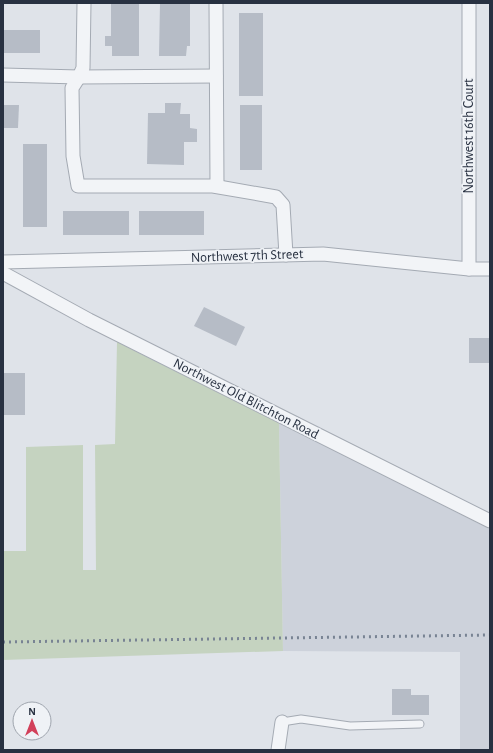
<svg xmlns="http://www.w3.org/2000/svg" width="493" height="753" font-family="'Alegreya Sans',sans-serif">
  <style>
    .built { fill: #cdd2db }
    .green { fill: #c5d3c0 }
    .building { fill: #b6bcc6 }
    .lines { fill: none; stroke-linecap: round; stroke-linejoin: round }
    .service-casing { stroke: #a4aab3; stroke-width: 9 }
    .minor-casing { stroke: #a4aab3; stroke-width: 15 }
    .service { stroke: #f2f4f7; stroke-width: 7 }
    .minor { stroke: #f2f4f7; stroke-width: 13 }
    .rail { stroke: #788393; stroke-width: 3; stroke-dasharray: 2 4; stroke-linecap: butt }
    .labels { text-anchor: middle; dominant-baseline: central; stroke-width: 3.5; stroke-linejoin: round; paint-order: stroke }
    .street-label { font-size: 14px; fill: #283141; stroke: #eff2f6 }
  </style>
  <rect width="100%" height="100%" fill="#dfe3e9"/>
  <polygon class="built" points="279,423 490,529 490,750 460,750 460,652 283,651"/>
  <polygon class="green" points="117,342 279,423 283,651 3,660 3,551 26,551 26,447 83,445 83,570 96,570 95,445 115,444"/>
  <g class="building">
    <polygon points="111,3 139,3 139,56 112,56 112,46 105,46 105,36 111,36"/>
    <polygon points="160,3 190,3 190,46 187,46 186,56 159,56"/>
    <rect x="239" y="13" width="24" height="83"/>
    <rect x="3" y="30" width="37" height="23"/>
    <polygon points="165,103 181,103 180,114 190,114 190,128 197,129 197,142 184,142 184,165 147,164 148,113 165,113"/>
    <polygon points="3,105 19,105 18,128 3,128"/>
    <rect x="240" y="105" width="22" height="65"/>
    <rect x="23" y="144" width="24" height="83"/>
    <rect x="63" y="211" width="66" height="24"/>
    <rect x="139" y="211" width="65" height="24"/>
    <polygon points="204,307 245,327 236,346 194,326"/>
    <rect x="469" y="338" width="21" height="25"/>
    <rect x="3" y="373" width="22" height="42"/>
    <polygon points="392,689 411,689 411,695 429,695 429,715 392,715"/>
  </g>
  <g class="lines">
    <g class="service-casing">
      <polyline id="service" points="282,722 301,719 350,726 420,724"/>
    </g>
    <g class="minor-casing">
      <g id="minor">
        <polyline points="84,3 83,68 79,77 72,88 73,156 78,186 213,186 276,197 283,205 286,255"/>
        <polyline points="216,3 217,186"/>
        <polyline points="3,75 79,77 216,76"/>
        <polyline points="3,262 323,254 469,269 490,269"/>
        <polyline points="469,269 469,3"/>
        <polyline points="3,273 89,320 490,521"/>
        <polyline points="278,750 282,722"/>
      </g>
    </g>
    <use href="#service" class="service"/>
    <use href="#minor" class="minor"/>
    <polyline class="rail" points="3,642 490,635"/>
  </g>
  <g class="labels">
    <g class="street-label">
      <text transform="translate(469 136) rotate(-90)">Northwest 16th Court</text>
      <text transform="translate(247 256) rotate(-2)">Northwest 7th Street</text>
      <text transform="translate(246 399) rotate(27)">Northwest Old Blitchton Road</text>
    </g>
  </g>
  <rect width="493" height="753" fill="none" stroke="#283141" stroke-width="8"/>
  <g transform="translate(32 721)"><circle r="19" fill="#eff2f6" stroke="#9fa5ae"/>
  <path d="M0-3L7 15L0 10L-7 15Z" fill="#d2405a"/>
  <text y="-6" font-size="11" font-weight="bold" text-anchor="middle" fill="#283141">N</text>
  </g>
</svg>
